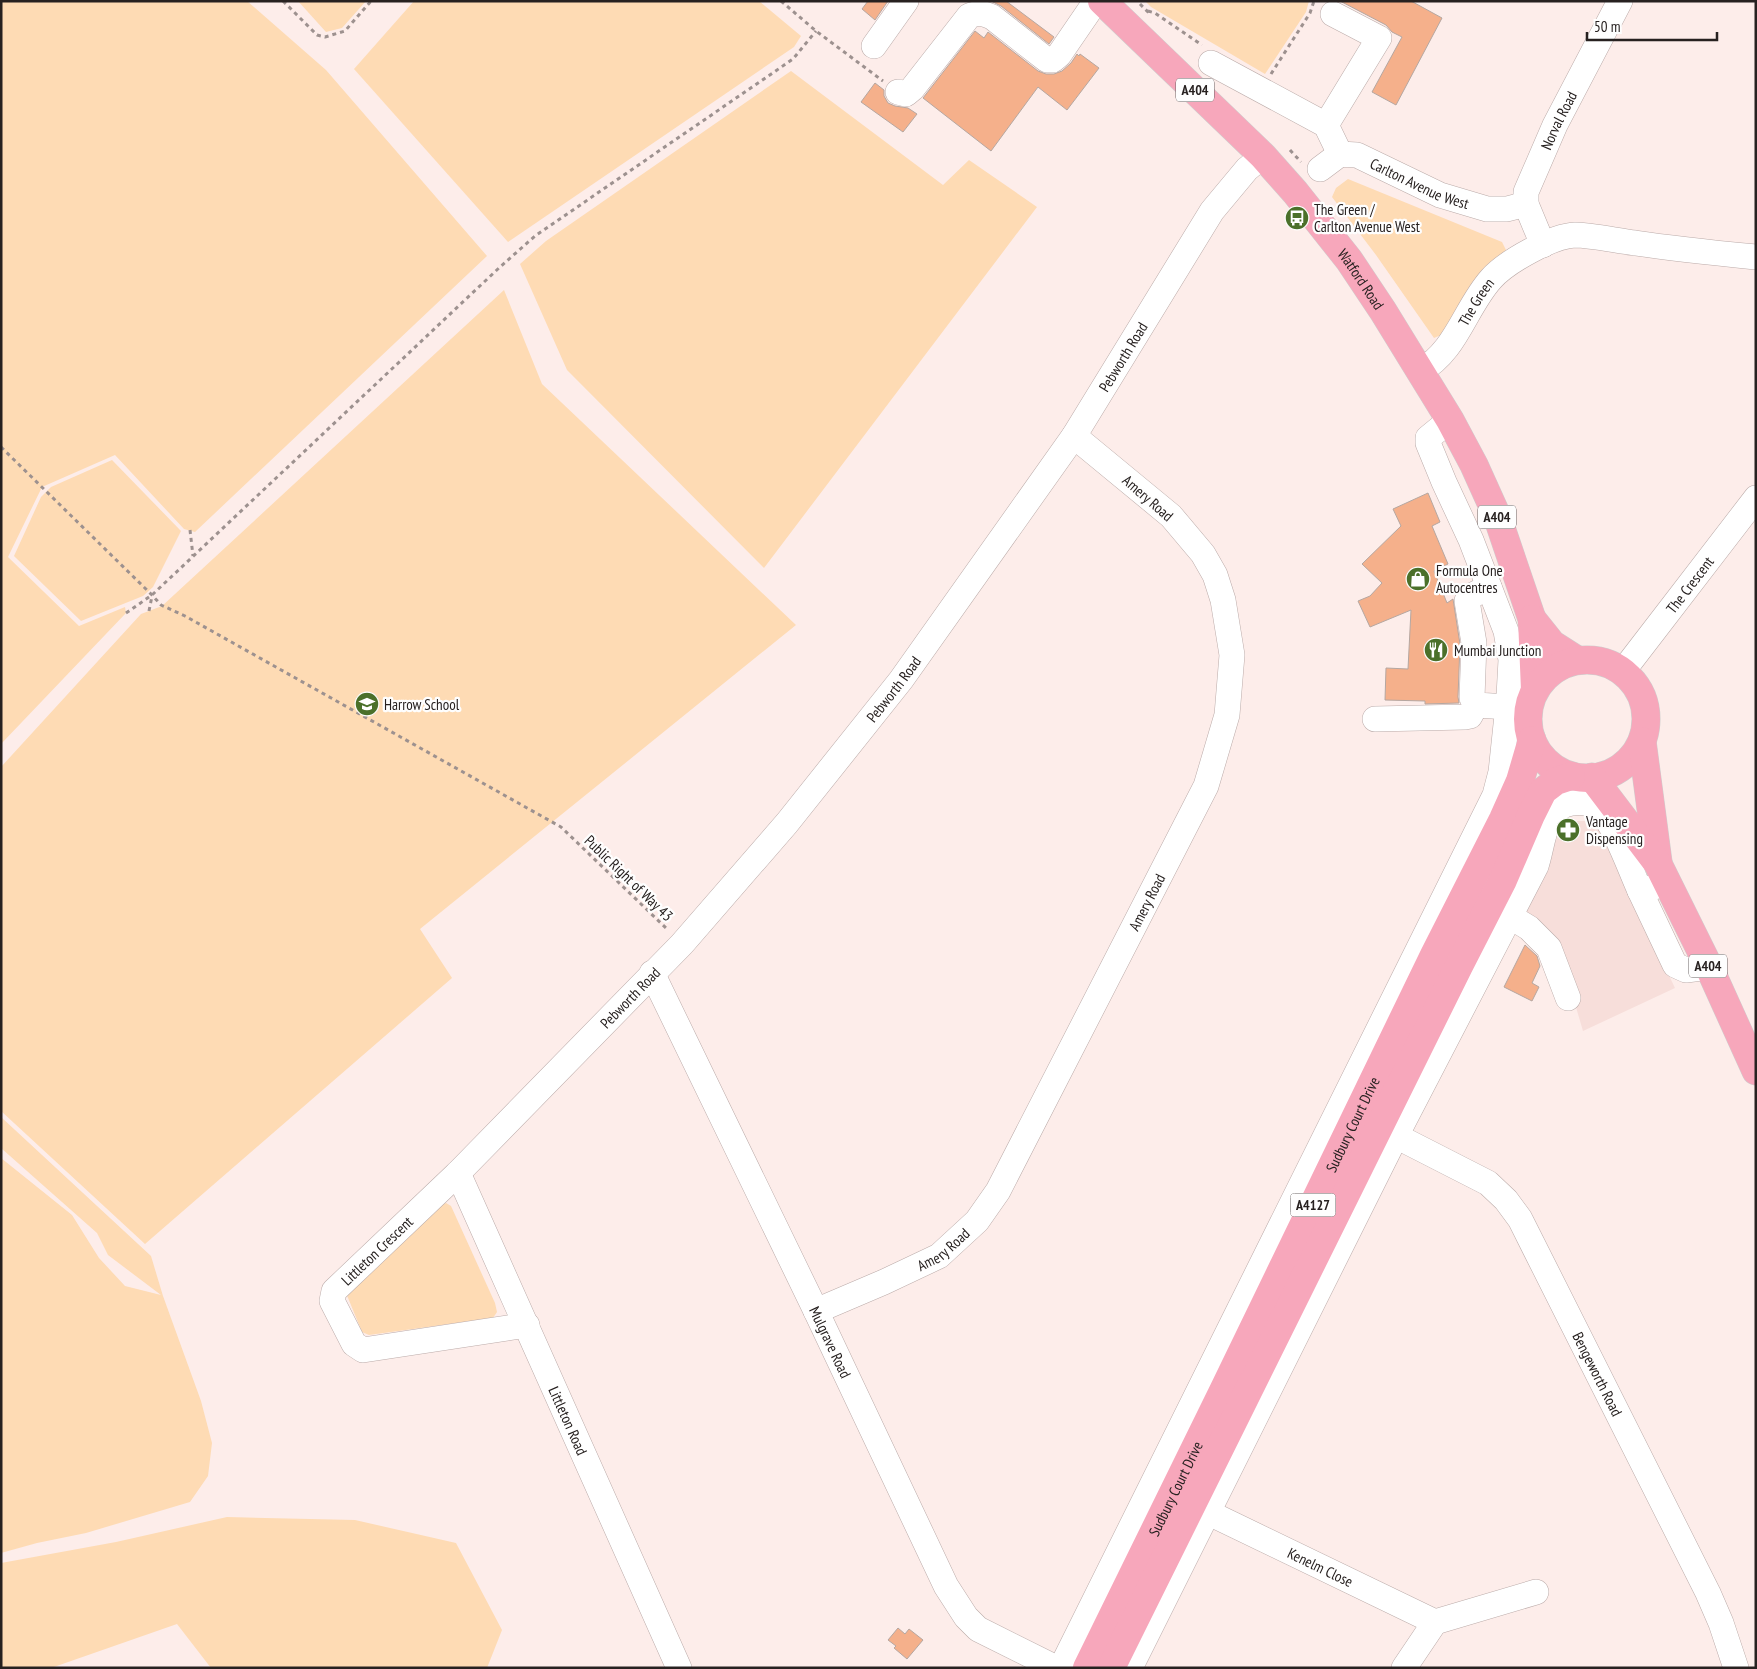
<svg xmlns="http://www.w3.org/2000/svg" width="1757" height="1669" font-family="'PT Sans Narrow',sans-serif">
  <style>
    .built { fill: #f7deda }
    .green { fill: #fedbb4 }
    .building { fill: #f5b08b; stroke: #b5a7a1 }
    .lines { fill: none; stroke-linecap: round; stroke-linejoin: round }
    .minor-casing { stroke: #bbaba9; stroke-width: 26 }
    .major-casing { stroke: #cfcece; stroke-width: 29 }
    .path { stroke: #9d918f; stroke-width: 3; stroke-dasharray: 4 4; stroke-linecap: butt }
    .minor { stroke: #fff; stroke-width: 25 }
    .major { stroke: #f7a7bb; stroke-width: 28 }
    .labels { text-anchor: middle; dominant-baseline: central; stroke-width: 4.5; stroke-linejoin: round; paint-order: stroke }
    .shield { fill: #fefefe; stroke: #686363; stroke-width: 1 }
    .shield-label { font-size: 14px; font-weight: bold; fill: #272120 }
    .street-label { font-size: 15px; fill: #272120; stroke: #fefefe }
    .poi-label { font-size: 15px; fill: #272120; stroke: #fefefe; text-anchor: start }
  </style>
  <rect width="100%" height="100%" fill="#fdedea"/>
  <polygon class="built" points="1565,821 1595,821 1675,988 1583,1031 1573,997 1522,914"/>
  <g class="green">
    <polygon points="1,1 247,1 326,70 487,256 195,532 184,529 115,455 42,487 8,557 79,626 125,607 126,613 1,744"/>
    <polygon points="298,1 366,1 342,28 326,32"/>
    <polygon points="414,1 759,1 801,36 794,47 508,242 354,69"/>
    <polygon points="1145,1 1309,1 1306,12 1265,74 1151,7"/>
    <polygon points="791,71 943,185 969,160 1037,207 764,568 567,370 520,264 546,241"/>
    <polygon points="1348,179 1502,242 1506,250 1469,289 1441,335 1434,338 1376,255 1332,197 1336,188"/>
    <polygon points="504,290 542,384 796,625 420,929 452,978 145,1244 1,1111 1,767 141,614 162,606"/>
    <polygon points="112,460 181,531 153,587 143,596 81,621 14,556 41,497 51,487"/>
    <polygon points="1,1117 151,1256 163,1296 201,1401 212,1443 208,1476 190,1502 86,1533 37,1543 1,1553 1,1158 72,1215 99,1258 125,1286 161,1295 108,1255 97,1233 1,1148"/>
    <polygon points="446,1203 451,1206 495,1303 497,1312 493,1318 369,1335 362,1332 346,1293 441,1205"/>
    <polygon points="227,1517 355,1520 456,1543 502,1630 487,1668 211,1668 177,1624 51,1668 1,1668 1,1563 116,1542"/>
  </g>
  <g class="building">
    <polygon points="868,1 888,1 875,20 862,9"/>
    <polygon points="991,1 1006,1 1054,37 1049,44 1001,6"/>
    <polygon points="1340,1 1411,1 1442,18 1396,105 1372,92 1402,37 1392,32 1386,25"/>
    <polygon points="975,31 984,38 988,32 1038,71 1046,74 1054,74 1062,71 1071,63 1077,54 1079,56 1080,54 1099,68 1067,110 1038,87 991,151 923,98"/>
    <polygon points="875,83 884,90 884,96 888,103 895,106 908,108 917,114 903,132 861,102"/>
    <polygon points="1428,493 1440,522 1432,526 1448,564 1434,571 1447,603 1453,599 1460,644 1458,697 1459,703 1425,704 1425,701 1385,700 1386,668 1408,669 1411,610 1370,627 1358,601 1370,596 1382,583 1362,564 1401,526 1393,509"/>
    <polygon points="1525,945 1537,956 1540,966 1532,983 1539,987 1532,1001 1504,987"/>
    <polygon points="898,1628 905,1634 909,1629 923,1640 907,1659 894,1648 896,1646 888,1640"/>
  </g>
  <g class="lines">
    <g class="minor-casing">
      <g id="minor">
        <polyline points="874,46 906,1"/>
        <polyline points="1211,63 1326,125 1340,154"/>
        <path d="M 898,92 L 906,94 L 912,89 L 969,16 C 978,12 983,13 992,17 L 1047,60 L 1053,60 L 1059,55 L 1096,1"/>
        <polyline points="1326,125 1379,38 1333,14"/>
        <path id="s1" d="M 1320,169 L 1340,154 L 1357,155 L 1440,195 L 1487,209 L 1507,209 L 1526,204"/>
        <path id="s2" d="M 1543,245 L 1526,204 L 1526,192 L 1555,125 L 1620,1"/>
        <path id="s3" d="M 1420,371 C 1456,352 1465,308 1491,279 C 1506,262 1552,236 1575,235 C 1591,235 1618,241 1635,243 C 1675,249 1715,253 1756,257"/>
        <polyline points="1489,587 1473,595 1467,601 1474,643 1472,698 1476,705 1508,707"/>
        <path id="s4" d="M 1623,671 L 1756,498"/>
        <polyline points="1375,719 1465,717 1470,716 1476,705"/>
        <polyline points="1640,891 1675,965 1686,970 1709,967"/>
        <polyline points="1495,907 1529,928 1549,948 1568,998"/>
        <path id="s5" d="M 652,973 L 816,1311 L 946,1586 L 966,1617 L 978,1629 L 1056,1668"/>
        <path id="s6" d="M 1396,1136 L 1488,1183 L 1506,1200 L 1520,1219 L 1708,1593 L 1721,1623 L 1736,1668"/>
        <path id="s7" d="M 458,1173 L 679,1668"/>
        <path id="s8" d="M 816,1311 L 884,1282 L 939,1256 L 977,1221 L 998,1191 L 1206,786 L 1227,715 L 1232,655 L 1223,600 L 1215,575 L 1203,554 L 1171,516 L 1074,436"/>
        <path id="s9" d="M 527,1325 L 363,1350 L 354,1344 L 332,1301 L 334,1291 L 458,1173 L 682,944 L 787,823 L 901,680 L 1074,436 L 1212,211 L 1247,169 L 1263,156"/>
        <path id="s10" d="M 1207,1512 L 1435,1622 L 1536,1592"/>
        <polyline points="1061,1668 1495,795 1501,772 1509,696 1511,660 1506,631 1471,540 1444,482 1428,443 1428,438 1450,420"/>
        <path d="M 1130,1668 L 1396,1136 L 1536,866 C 1541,851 1542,835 1549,821 C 1554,811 1561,804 1572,803 C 1580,802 1591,803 1598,808 C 1614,823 1630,869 1640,891 L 1668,883"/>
        <polyline points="1404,1668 1435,1622"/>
      </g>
    </g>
    <g class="major-casing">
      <g id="major">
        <path id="s11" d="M 1102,1 L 1263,156 L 1295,192 L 1349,260 L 1383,311 L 1450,420 L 1474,465 L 1497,516 L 1532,619 L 1535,690"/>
        <polyline points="1532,619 1552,644 1577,660"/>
        <circle cx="1587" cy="719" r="59"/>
        <polyline points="1642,741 1658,862"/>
        <polyline points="1592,777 1658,864 1709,967 1756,1071"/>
        <path id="s12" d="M 1087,1668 L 1223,1391 L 1434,955 L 1503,819 L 1520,781 L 1532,740"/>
        <polyline points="1111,1668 1459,966 1503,880 1531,815 1543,791 1556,781 1571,776"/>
      </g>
    </g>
    <g class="path">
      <polyline points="283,1 317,35 325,37 345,31 371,1"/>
      <polyline points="781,1 816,31 883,81"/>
      <polyline points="1140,4 1149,13"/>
      <polyline points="1148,11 1155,13 1202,45"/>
      <polyline points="1271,74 1310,13 1314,1"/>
      <polyline points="1290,150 1301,162"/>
      <polyline points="1,447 152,595 161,605 185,616 561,827 667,929"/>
      <polyline points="190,530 193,556"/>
      <polyline points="149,611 152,596"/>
      <polyline points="126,613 152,595 500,267 535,236 793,59 816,31"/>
    </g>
    <use href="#minor" class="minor"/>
    <use href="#major" class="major"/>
  </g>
  <defs>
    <g id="bus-disc" transform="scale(1.25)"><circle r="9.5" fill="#4b702a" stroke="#fefefe"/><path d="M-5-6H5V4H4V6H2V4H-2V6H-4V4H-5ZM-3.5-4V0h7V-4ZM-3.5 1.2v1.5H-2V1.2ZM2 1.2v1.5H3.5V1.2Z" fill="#fff"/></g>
    <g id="shop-disc" transform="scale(1.25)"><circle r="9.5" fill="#4b702a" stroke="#fefefe"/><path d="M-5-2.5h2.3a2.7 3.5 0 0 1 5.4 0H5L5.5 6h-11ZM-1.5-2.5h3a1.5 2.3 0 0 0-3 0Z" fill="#fff"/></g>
    <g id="restaurant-disc" transform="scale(1.25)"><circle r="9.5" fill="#4b702a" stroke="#fefefe"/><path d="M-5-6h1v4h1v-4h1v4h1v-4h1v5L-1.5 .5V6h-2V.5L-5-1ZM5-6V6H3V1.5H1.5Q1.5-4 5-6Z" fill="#fff"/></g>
    <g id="school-disc" transform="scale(1.25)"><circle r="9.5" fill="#4b702a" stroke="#fefefe"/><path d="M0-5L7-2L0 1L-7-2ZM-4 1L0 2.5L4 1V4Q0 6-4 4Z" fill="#fff"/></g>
    <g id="pharmacy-disc" transform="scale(1.25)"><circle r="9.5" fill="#4b702a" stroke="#fefefe"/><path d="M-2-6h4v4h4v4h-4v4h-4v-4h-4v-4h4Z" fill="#fff"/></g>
  </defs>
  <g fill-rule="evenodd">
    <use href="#bus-disc" x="1297" y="218"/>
    <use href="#shop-disc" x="1418" y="579"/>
    <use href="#restaurant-disc" x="1436" y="650"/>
    <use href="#school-disc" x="367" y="704"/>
    <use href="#pharmacy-disc" x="1568" y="830"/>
  </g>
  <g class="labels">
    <g class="shield">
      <rect x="1176" y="78.5" width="38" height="23" rx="4"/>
      <rect x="1478" y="505.5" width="38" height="23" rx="4"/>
      <rect x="1689" y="954.5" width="38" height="23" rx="4"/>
      <rect x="1290.5" y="1193.5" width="45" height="23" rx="4"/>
    </g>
    <g class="shield-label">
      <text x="1195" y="90">A404</text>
      <text x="1497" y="517">A404</text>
      <text x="1708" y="966">A404</text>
      <text x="1313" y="1205">A4127</text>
    </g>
    <g class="street-label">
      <text stroke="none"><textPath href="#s2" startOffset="135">Norval Road</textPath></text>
      <text stroke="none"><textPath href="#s1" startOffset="111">Carlton Avenue West</textPath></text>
      <text stroke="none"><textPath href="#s11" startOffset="381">Watford Road</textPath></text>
      <text stroke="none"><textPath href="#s3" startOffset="90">The Green</textPath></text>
      <text stroke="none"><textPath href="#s9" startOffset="1462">Pebworth Road</textPath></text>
      <text transform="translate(1148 498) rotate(41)">Amery Road</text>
      <text stroke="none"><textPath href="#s4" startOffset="109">The Crescent</textPath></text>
      <text stroke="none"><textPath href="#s9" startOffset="1058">Pebworth Road</textPath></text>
      <text transform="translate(629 878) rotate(44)">Public Right of Way 43</text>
      <text stroke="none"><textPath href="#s8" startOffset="548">Amery Road</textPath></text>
      <text stroke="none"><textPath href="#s9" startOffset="652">Pebworth Road</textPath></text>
      <text stroke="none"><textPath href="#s12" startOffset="605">Sudbury Court Drive</textPath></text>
      <text stroke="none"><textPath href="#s8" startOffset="142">Amery Road</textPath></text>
      <text stroke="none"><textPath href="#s9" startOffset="294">Littleton Crescent</textPath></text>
      <text stroke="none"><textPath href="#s5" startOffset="410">Mulgrave Road</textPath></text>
      <text stroke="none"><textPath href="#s6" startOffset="325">Bengeworth Road</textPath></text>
      <text stroke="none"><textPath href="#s7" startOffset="271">Littleton Road</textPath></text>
      <text stroke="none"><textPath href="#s12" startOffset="200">Sudbury Court Drive</textPath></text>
      <text stroke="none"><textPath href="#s10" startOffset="126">Kenelm Close</textPath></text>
    </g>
    <g class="poi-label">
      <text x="1314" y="209">The Green /<tspan x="1314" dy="17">Carlton Avenue West</tspan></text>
      <text x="1436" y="570">Formula One<tspan x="1436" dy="17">Autocentres</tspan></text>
      <text x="1454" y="650">Mumbai Junction</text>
      <text x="384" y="704">Harrow School</text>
      <text x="1586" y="821">Vantage<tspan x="1586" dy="17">Dispensing</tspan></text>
    </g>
  </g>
  <rect width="1757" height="1669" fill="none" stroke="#272120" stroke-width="5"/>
  <path d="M1587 32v8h130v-8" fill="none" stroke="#272120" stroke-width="2.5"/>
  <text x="1594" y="32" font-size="15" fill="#272120" stroke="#fefefe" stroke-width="4" paint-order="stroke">50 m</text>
</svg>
